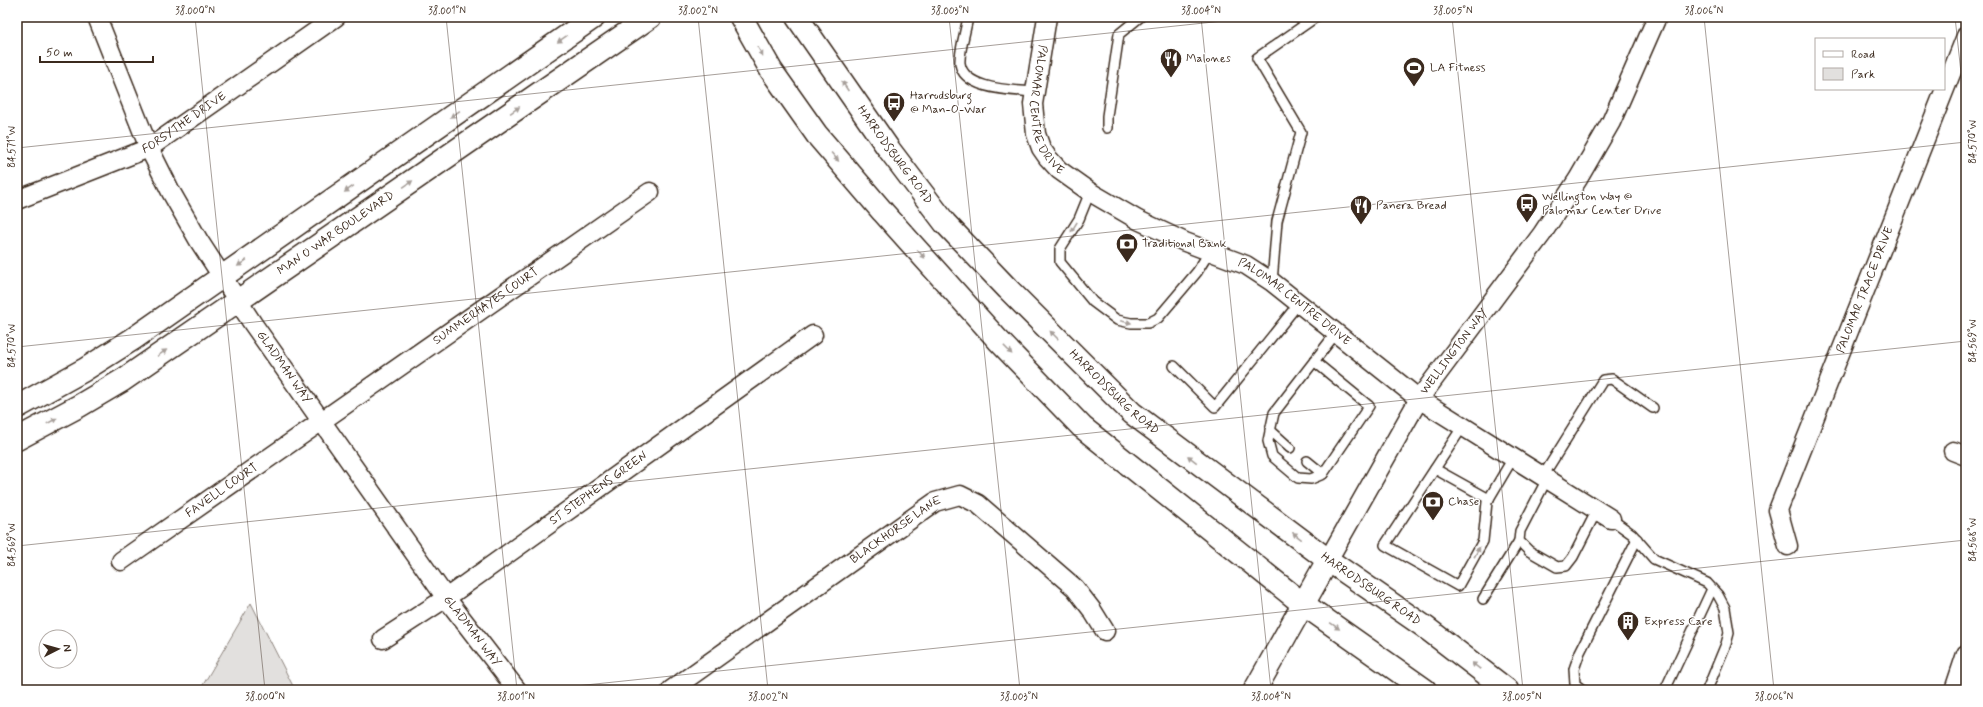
<svg xmlns="http://www.w3.org/2000/svg" width="1983" height="707" font-family="Mynerve,sans-serif">
  <style>
    .green { fill: #e2e0de; stroke: #8e857e }
    .lines { fill: none; stroke-linecap: round; stroke-linejoin: round }
    .stream { stroke: #887e77; stroke-width: 4.5 }
    .lane-casing { stroke: #3b2a1e; stroke-width: 12 }
    .street-casing { stroke: #3b2a1e; stroke-width: 21 }
    .secondary-casing { stroke: #3b2a1e; stroke-width: 25 }
    .primary-casing { stroke: #3b2a1e; stroke-width: 25 }
    .lane { stroke: #fff; stroke-width: 9 }
    .street { stroke: #fff; stroke-width: 18 }
    .secondary { stroke: #fff; stroke-width: 22 }
    .primary { stroke: #fff; stroke-width: 22 }
    .oneway { fill: #a79f9a }
    .ticks { fill: none; stroke: #3b2a1e; stroke-width: 1; stroke-opacity: 0.45 }
    .labels { text-anchor: middle; dominant-baseline: central; stroke-width: 3; stroke-linejoin: round; paint-order: stroke }
    .poi-label { font-size: 12px; fill: #3b2a1e; stroke: #fff; text-anchor: start }
    .street-label { font-size: 12px; fill: #3b2a1e; stroke: #fff }
    .neatline { fill: none; stroke: #3b2a1e; stroke-width: 1.5 }
    .ticks-label { font-size: 10px; text-anchor: middle; fill: #3b2a1e }
  </style>
  <rect width="100%" height="100%" fill="#fff"/>
  <filter id="ink" filterUnits="userSpaceOnUse"><feTurbulence type="fractalNoise" baseFrequency=".025" numOctaves="2"/><feDisplacementMap in="SourceGraphic" scale="8" xChannelSelector="R" yChannelSelector="G"/><feConvolveMatrix kernelMatrix="1 2 1 2 8 2 1 2 1" color-interpolation-filters="sRGB"/></filter>
  <g filter="url(#ink)">
    <polygon class="green" points="251,603 295,690 200,690"/>
    <g class="lines">
      <polyline class="stream" points="17,688 18,690"/>
      <g class="lane-casing">
        <g id="lane">
          <path d="M 968,17 C 966,30 959,51 960,63 C 963,90 1013,90 1033,92"/>
          <polyline points="1107,128 1107,116 1119,34 1140,17"/>
          <polyline points="1090,192 1079,219 1060,249 1060,262 1093,302 1117,320 1131,323 1148,323 1158,318 1197,272 1210,251"/>
          <polyline points="1272,282 1277,221 1301,132 1257,58 1316,17"/>
          <polyline points="1314,361 1369,406 1323,474 1311,479 1298,478 1272,456 1268,441 1274,413 1336,333"/>
          <polyline points="1174,366 1215,407 1299,303"/>
          <polyline points="1463,426 1385,545 1458,586 1483,541 1487,502 1513,458"/>
          <polyline points="1270,430 1290,448"/>
          <polyline points="1307,461 1323,474"/>
          <polyline points="1435,469 1489,499"/>
          <polyline points="1543,476 1603,380 1612,379 1653,408"/>
          <polyline points="1547,479 1520,531 1519,541 1529,551 1557,567 1566,566 1573,557 1597,510"/>
          <polyline points="1611,519 1632,534 1654,559 1707,583 1718,595 1725,608 1729,633 1726,644 1707,690"/>
          <polyline points="1483,599 1519,541"/>
          <polyline points="1583,690 1575,684 1574,669 1580,652 1637,539"/>
          <polyline points="1665,690 1712,589"/>
        </g>
      </g>
      <g class="street-casing">
        <g id="street">
          <path id="s1" d="M 97,17 L 149,148 L 171,192 L 199,241 L 253,324 L 446,598 L 517,690"/>
          <path id="s2" d="M 1047,17 L 1033,104 L 1036,134 L 1041,148 L 1048,158 L 1059,170 L 1090,192 L 1138,220 L 1185,242 L 1246,265 L 1272,282 L 1419,399 L 1611,519"/>
          <path id="s3" d="M 17,200 L 149,148 L 336,17"/>
          <polyline points="1953,451 1966,456"/>
          <path id="s4" d="M 1788,546 L 1778,510 L 1966,36"/>
          <path id="s5" d="M 1328,560 L 1419,399 L 1542,234 L 1578,179 L 1611,122 L 1657,17"/>
          <path id="s6" d="M 121,561 L 650,192"/>
          <path id="s7" d="M 383,639 L 446,598 L 813,335"/>
          <path id="s8" d="M 671,690 L 935,502 L 960,495 L 978,504 L 1075,588 L 1092,610 L 1105,631"/>
          <polyline points="1954,690 1966,654"/>
        </g>
      </g>
      <g class="secondary-casing">
        <polyline id="secondary" points="1255,690 1328,560"/>
      </g>
      <g class="primary-casing">
        <g id="primary">
          <polyline points="741,17 771,70 817,135 883,212 998,340 1082,427 1303,604 1425,690"/>
          <path id="s9" d="M 797,17 L 888,148 L 945,223 L 1008,289 L 1132,413 L 1328,560 L 1425,627 L 1507,690"/>
          <polyline points="17,407 84,370 133,339 594,17"/>
          <path id="s10" d="M 17,439 L 79,406 L 123,380 L 650,17"/>
        </g>
      </g>
      <use href="#lane" class="lane"/>
      <use href="#street" class="street"/>
      <use href="#secondary" class="secondary"/>
      <use href="#primary" class="primary"/>
    </g>
    <defs><path id="oneway-solid" d="M-6-.8H1V-3.2L6.5 0L1 3.2V.8H-6Z"/></defs>
    <g class="oneway">
      <use href="#oneway-solid" transform="translate(562 39) rotate(145)"/>
      <use href="#oneway-solid" transform="translate(760 51) rotate(60)"/>
      <use href="#oneway-solid" transform="translate(845 86) rotate(-124)"/>
      <use href="#oneway-solid" transform="translate(515 110) rotate(-35)"/>
      <use href="#oneway-solid" transform="translate(455 114) rotate(145)"/>
      <use href="#oneway-solid" transform="translate(835 157) rotate(49)"/>
      <use href="#oneway-solid" transform="translate(408 184) rotate(-35)"/>
      <use href="#oneway-solid" transform="translate(349 189) rotate(145)"/>
      <use href="#oneway-solid" transform="translate(1074 227) rotate(122)"/>
      <use href="#oneway-solid" transform="translate(921 254) rotate(48)"/>
      <use href="#oneway-solid" transform="translate(242 263) rotate(145)"/>
      <use href="#oneway-solid" transform="translate(1126 322) rotate(12)"/>
      <use href="#oneway-solid" transform="translate(1054 335) rotate(-135)"/>
      <use href="#oneway-solid" transform="translate(1008 350) rotate(46)"/>
      <use href="#oneway-solid" transform="translate(162 353) rotate(-34)"/>
      <use href="#oneway-solid" transform="translate(52 421) rotate(-29)"/>
      <use href="#oneway-solid" transform="translate(1192 459) rotate(-143)"/>
      <use href="#oneway-solid" transform="translate(1297 536) rotate(-142)"/>
      <use href="#oneway-solid" transform="translate(1477 552) rotate(-61)"/>
      <use href="#oneway-solid" transform="translate(1335 626) rotate(35)"/>
      <use href="#oneway-solid" transform="translate(1476 666) rotate(-142)"/>
    </g>
  </g>
  <path class="ticks" d="M 195,17 L 265,690M 446,17 L 517,690M 698,17 L 768,690M 949,17 L 1020,690M 1201,17 L 1271,690M 1452,17 L 1523,690M 1704,17 L 1774,690M 1955,17 L 1966,120M 17,148 L 1261,17M 17,347 L 1966,142M 17,546 L 1966,341M 538,690 L 1966,540"/>
  <defs>
    <g id="restaurant-pin" transform="scale(1.15)"><path d="M0 17L-7.5 6A9.5 9.5 0 1 1 7.5 6Z" fill="#3b2a1e" stroke="#fff"/><path d="M-5-6h1v4h1v-4h1v4h1v-4h1v5L-1.5 .5V6h-2V.5L-5-1ZM5-6V6H3V1.5H1.5Q1.5-4 5-6Z" fill="#fff"/></g>
    <g id="stadium-pin" transform="scale(1.15)"><path d="M0 17L-7.5 6A9.5 9.5 0 1 1 7.5 6Z" fill="#3b2a1e" stroke="#fff"/><path d="M0-5a6.5 5 0 1 0 0 10a6.5 5 0 1 0 0-10ZM-3.5-1.8h7v3.6h-7Z" fill="#fff"/></g>
    <g id="bus-pin" transform="scale(1.15)"><path d="M0 17L-7.5 6A9.5 9.5 0 1 1 7.5 6Z" fill="#3b2a1e" stroke="#fff"/><path d="M-5-6H5V4H4V6H2V4H-2V6H-4V4H-5ZM-3.5-4V0h7V-4ZM-3.5 1.2v1.5H-2V1.2ZM2 1.2v1.5H3.5V1.2Z" fill="#fff"/></g>
    <g id="bank-pin" transform="scale(1.15)"><path d="M0 17L-7.5 6A9.5 9.5 0 1 1 7.5 6Z" fill="#3b2a1e" stroke="#fff"/><path d="M-6-4H6V4H-6ZM0-2.3a2.3 2.3 0 1 0 0 4.6a2.3 2.3 0 1 0 0-4.6Z" fill="#fff"/></g>
    <g id="building-pin" transform="scale(1.15)"><path d="M0 17L-7.5 6A9.5 9.5 0 1 1 7.5 6Z" fill="#3b2a1e" stroke="#fff"/><path d="M-4-6H4V6H1V3H-1V6H-4ZM-2.5-4.3h1.7v1.8h-1.7ZM.8-4.3h1.7v1.8H.8ZM-2.5-1h1.7V.8h-1.7ZM.8-1h1.7V.8H.8Z" fill="#fff"/></g>
  </defs>
  <g fill-rule="evenodd">
    <use href="#restaurant-pin" x="1171" y="59"/>
    <use href="#stadium-pin" x="1414" y="68"/>
    <use href="#bus-pin" x="894" y="103"/>
    <use href="#bus-pin" x="1527" y="204"/>
    <use href="#restaurant-pin" x="1361" y="206"/>
    <use href="#bank-pin" x="1127" y="244"/>
    <use href="#bank-pin" x="1433" y="502"/>
    <use href="#building-pin" x="1628" y="622"/>
  </g>
  <g class="labels">
    <g class="poi-label">
      <text x="1186" y="59">Malones</text>
      <text x="1430" y="68">LA Fitness</text>
      <text x="910" y="96">Harrodsburg<tspan x="910" dy="14">@ Man-O-War</tspan></text>
      <text x="1542" y="197">Wellington Way @<tspan x="1542" dy="14">Palomar Center Drive</tspan></text>
      <text x="1376" y="206">Panera Bread</text>
      <text x="1142" y="244">Traditional Bank</text>
      <text x="1448" y="502">Chase</text>
      <text x="1644" y="622">Express Care</text>
    </g>
    <g class="street-label">
      <text stroke="none"><textPath href="#s2" startOffset="97">PALOMAR CENTRE DRIVE</textPath></text>
      <text stroke="none"><textPath href="#s3" startOffset="185">FORSYTHE DRIVE</textPath></text>
      <text stroke="none"><textPath href="#s9" startOffset="169">HARRODSBURG ROAD</textPath></text>
      <text stroke="none"><textPath href="#s10" startOffset="380">MAN O WAR BOULEVARD</textPath></text>
      <text stroke="none"><textPath href="#s4" startOffset="274">PALOMAR TRACE DRIVE</textPath></text>
      <text stroke="none"><textPath href="#s2" startOffset="433">PALOMAR CENTRE DRIVE</textPath></text>
      <text stroke="none"><textPath href="#s6" startOffset="445">SUMMERHAYES COURT</textPath></text>
      <text stroke="none"><textPath href="#s5" startOffset="244">WELLINGTON WAY</textPath></text>
      <text stroke="none"><textPath href="#s1" startOffset="399">GLADMAN WAY</textPath></text>
      <text stroke="none"><textPath href="#s9" startOffset="493">HARRODSBURG ROAD</textPath></text>
      <text stroke="none"><textPath href="#s7" startOffset="263">ST STEPHENS GREEN</textPath></text>
      <text stroke="none"><textPath href="#s6" startOffset="123">FAVELL COURT</textPath></text>
      <text stroke="none"><textPath href="#s8" startOffset="276">BLACKHORSE LANE</textPath></text>
      <text stroke="none"><textPath href="#s9" startOffset="817">HARRODSBURG ROAD</textPath></text>
      <text stroke="none"><textPath href="#s1" startOffset="723">GLADMAN WAY</textPath></text>
    </g>
  </g>
  <rect width="1983" height="707" fill="none" stroke="#fff" stroke-width="44"/>
  <rect x="1815" y="38" width="130" height="52" fill="#ffffff" stroke="#b1aaa5"/>
  <rect x="1823" y="51" width="20" height="6" fill="#ffffff" stroke="#b1aaa5"/>
  <text x="1851" y="58" font-size="12" fill="#3b2a1e">Road</text>
  <rect x="1823" y="68" width="20" height="12" fill="#e2e0de" stroke="#b1aaa5"/>
  <text x="1851" y="78" font-size="12" fill="#3b2a1e">Park</text>
  <g transform="translate(58 649) rotate(84)"><circle r="19" fill="#ffffff" stroke="#b1aaa5"/>
  <path d="M0-3L7 15L0 10L-7 15Z" fill="#3b2a1e"/>
  <text y="-6" font-size="11" font-weight="bold" text-anchor="middle" fill="#3b2a1e">N</text>
  </g>
  <path d="M40 56v6h113v-6" fill="none" stroke="#3b2a1e" stroke-width="2"/>
  <text x="46" y="56" font-size="12" fill="#3b2a1e" stroke="#ffffff" stroke-width="3" paint-order="stroke">50 m</text>
  <rect x="22" y="22" width="1939" height="663" class="neatline"/>
  <g class="ticks-label">
    <text x="195" y="14">38.000°N</text>
    <text x="447" y="14">38.001°N</text>
    <text x="698" y="14">38.002°N</text>
    <text x="950" y="14">38.003°N</text>
    <text x="1201" y="14">38.004°N</text>
    <text x="1453" y="14">38.005°N</text>
    <text x="1704" y="14">38.006°N</text>
    <text transform="translate(1972 142) rotate(-90)" y="4">84.570°W</text>
    <text transform="translate(11 147) rotate(-90)" y="4">84.571°W</text>
    <text transform="translate(1972 341) rotate(-90)" y="4">84.569°W</text>
    <text transform="translate(11 346) rotate(-90)" y="4">84.570°W</text>
    <text transform="translate(1972 540) rotate(-90)" y="4">84.568°W</text>
    <text transform="translate(11 545) rotate(-90)" y="4">84.569°W</text>
    <text x="265" y="700">38.000°N</text>
    <text x="516" y="700">38.001°N</text>
    <text x="768" y="700">38.002°N</text>
    <text x="1019" y="700">38.003°N</text>
    <text x="1271" y="700">38.004°N</text>
    <text x="1522" y="700">38.005°N</text>
    <text x="1774" y="700">38.006°N</text>
  </g>
</svg>
